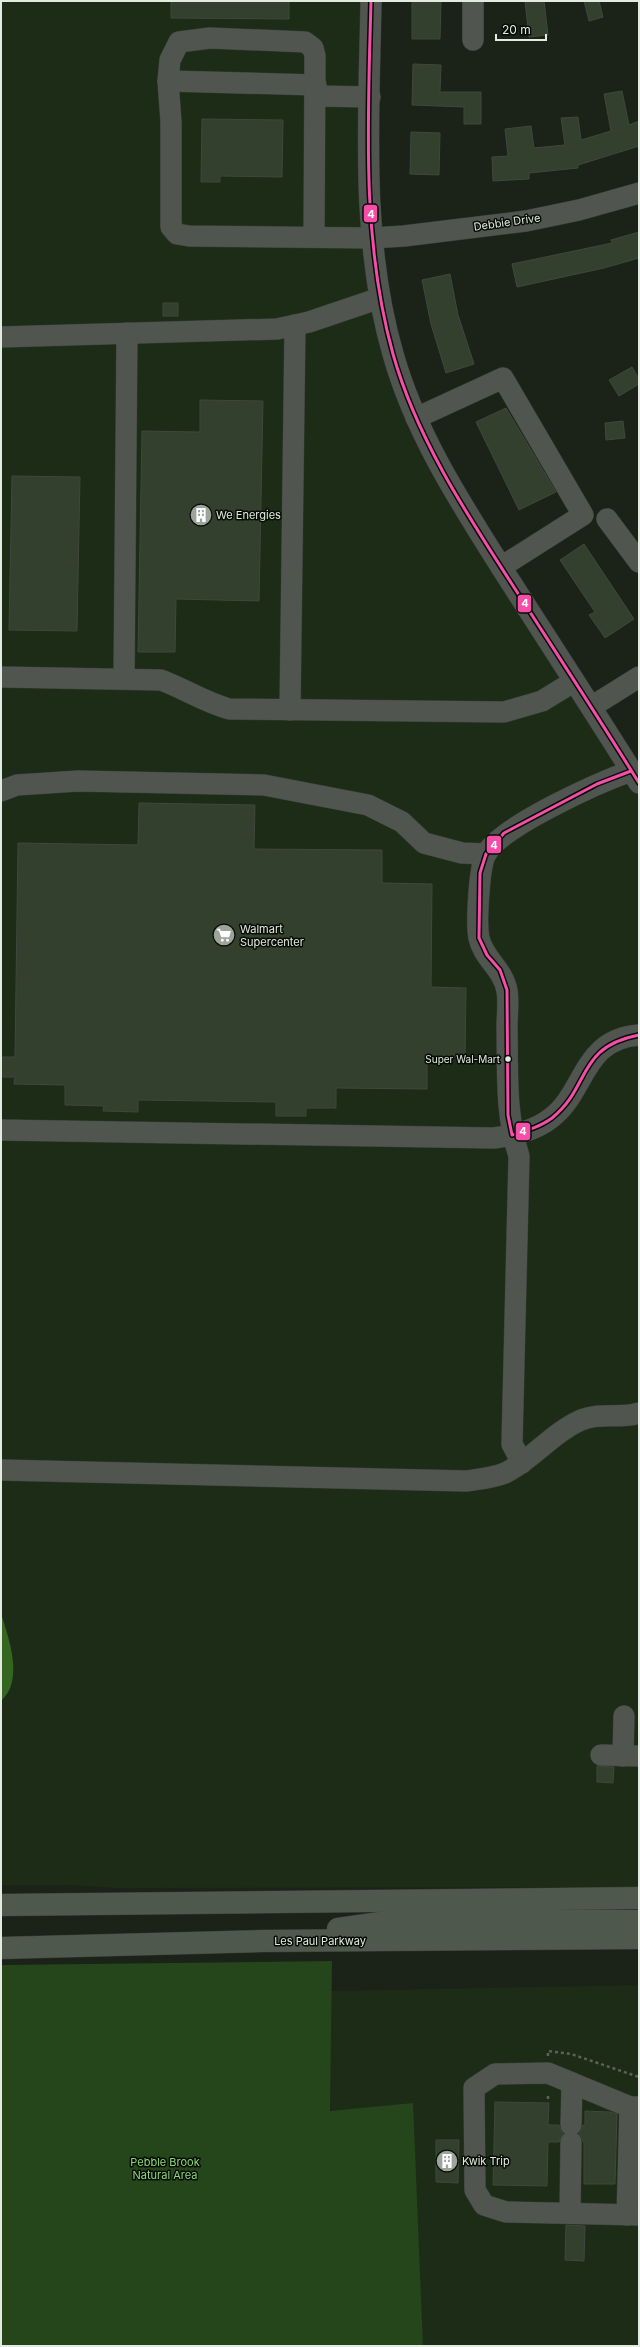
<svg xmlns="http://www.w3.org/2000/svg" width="640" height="2347" font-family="Inter,sans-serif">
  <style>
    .built { fill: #1c2c17 }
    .green { fill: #25451a }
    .water { fill: #346521 }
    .building { fill: #33402d; stroke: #41473e }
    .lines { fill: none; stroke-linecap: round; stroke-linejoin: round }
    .minor-casing { stroke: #363c34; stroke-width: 22 }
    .major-casing { stroke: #363c34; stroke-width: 23 }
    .path { stroke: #5c615a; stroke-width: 2.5; stroke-dasharray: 3 3; stroke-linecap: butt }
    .minor { stroke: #50554f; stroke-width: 21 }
    .major { stroke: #4f584c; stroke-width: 22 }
    .bus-1-casing { stroke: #070c06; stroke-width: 6 }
    .bus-1 { stroke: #f54da8; stroke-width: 3 }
    .bus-dot { fill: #e3ebe0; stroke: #070c06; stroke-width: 1.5 }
    .labels { text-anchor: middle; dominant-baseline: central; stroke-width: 3; stroke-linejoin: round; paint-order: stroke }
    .bus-label { font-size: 10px; fill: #e3ebe0; stroke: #070c06; text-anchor: end }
    .street-label { font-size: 11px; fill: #e3ebe0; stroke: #070c06 }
    .poi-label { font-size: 11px; fill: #e3ebe0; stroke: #070c06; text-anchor: start }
    .park-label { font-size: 11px; fill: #8ed876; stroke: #070c06 }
    .line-badge { stroke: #070c06; stroke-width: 1.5 }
    .badge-label { font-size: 11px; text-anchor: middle; font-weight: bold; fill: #fff }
  </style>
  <rect width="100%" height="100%" fill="#1b2218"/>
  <g class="built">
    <polygon points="1,1 370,1 369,195 406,402 639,786 639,1887 118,1888 69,1885 1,1885"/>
    <polygon points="639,1985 639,2346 327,2346 331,1991"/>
  </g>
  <polygon class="green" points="332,1961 330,2111 413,2103 423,2346 1,2346 1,1965"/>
  <path class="water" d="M 1,1613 C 8,1637 25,1680 1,1701 Z"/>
  <g class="building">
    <polygon points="171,1 289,1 289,19 171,18"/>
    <polygon points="412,1 441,1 440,39 412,39"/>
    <polygon points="525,1 544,1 548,35 529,37"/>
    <polygon points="584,1 599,1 603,17 589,21"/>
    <polygon points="413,64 441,65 440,92 481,92 481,124 464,124 464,107 412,105"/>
    <polygon points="622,91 629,125 639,121 639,146 578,165 578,168 529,173 529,179 493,181 492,157 508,156 505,129 531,126 534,148 565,145 561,118 578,117 581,140 611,131 604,94"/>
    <polygon points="202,119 283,120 282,177 220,176 220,182 201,182"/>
    <polygon points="411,132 440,133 439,175 410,174"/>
    <polygon points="639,232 639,258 604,268 517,287 512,264 612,243 611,240"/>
    <polygon points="450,274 458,315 474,364 446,373 431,324 422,280"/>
    <rect x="163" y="303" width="15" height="13"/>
    <polygon points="632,367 639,379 639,384 619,396 609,380"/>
    <polygon points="200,400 263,401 259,601 176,599 175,652 138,652 142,431 200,432"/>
    <polygon points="506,408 556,492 519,510 476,422"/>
    <polygon points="623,421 625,438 606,440 605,423"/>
    <polygon points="12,476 80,477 77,631 9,630"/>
    <polygon points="584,544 634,619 605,638 589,615 595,612 560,560"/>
    <polygon points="139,803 255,805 254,849 382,850 382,883 432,884 431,987 466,988 465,1057 427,1057 427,1089 336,1088 336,1108 306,1108 306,1116 276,1116 276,1102 138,1100 138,1112 103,1111 104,1106 65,1105 65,1085 14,1084 15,1077 1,1077 1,1057 15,1057 18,843 138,845"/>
    <polygon points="597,1766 614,1767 613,1783 597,1782"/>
    <polygon points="495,2102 549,2103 548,2125 559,2125 563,2134 559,2142 548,2142 547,2186 493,2185"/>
    <polygon points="585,2111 610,2112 617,2114 615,2184 584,2184 584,2143 579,2133 583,2125 585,2125"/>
    <polygon points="436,2140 459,2140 458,2183 436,2182"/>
    <polygon points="566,2225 585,2226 584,2261 565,2260"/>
  </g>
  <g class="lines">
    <g class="minor-casing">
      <g id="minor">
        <path d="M 371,1 C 369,118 360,240 393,354 C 415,432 458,499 501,567 C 547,639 594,711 639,783"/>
        <polyline points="473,40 473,1"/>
        <polyline points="168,81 316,85"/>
        <polyline points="316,96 370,97"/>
        <polyline points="314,237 315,56 313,48 305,42 210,38 179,42 170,60 168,81 171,122 171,227 177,234 189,236 372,238 404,236 526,221 579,210 639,193"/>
        <polyline points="1,337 277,329 309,322 380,298"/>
        <polyline points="416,418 503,378 583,515 501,567"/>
        <polyline points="607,519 639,562"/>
        <path d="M 1,677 L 161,680 C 185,689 204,702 229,709 L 504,712 L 542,701 L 573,682"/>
        <polyline points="124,678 127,333"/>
        <polyline points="591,707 639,677"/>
        <polyline points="290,710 295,325"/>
        <polyline points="1,791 17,785 78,781 264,785 368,805 402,822 424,843 462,853 486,854"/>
        <path d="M 1,1130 L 494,1138 C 514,1135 535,1131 551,1118 C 586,1092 582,1039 639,1035"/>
        <path d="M 522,1463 L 512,1444 L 519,1156 C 505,1114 508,1071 507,1027 C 507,1015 509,1002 507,991 C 504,970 483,958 479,938 C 476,924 479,866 486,854 C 501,826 600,782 631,771"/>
        <path d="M 1,1470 L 466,1481 C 479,1479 493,1478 505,1473 C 533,1459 552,1433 581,1420 C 600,1412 621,1419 639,1413"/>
        <polyline points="601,1755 639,1756"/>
        <polyline points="623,1756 624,1716"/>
        <polyline points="639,2107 630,2107 548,2073 495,2074 474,2088 475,2190 484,2205 506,2212 639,2215"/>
        <polyline points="571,2125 572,2083"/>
        <polyline points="570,2213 571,2142"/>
        <polyline points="627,2215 630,2107"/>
      </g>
    </g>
    <g class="major-casing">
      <g id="major">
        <polyline points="1,1905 639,1898"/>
        <polyline points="338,1929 394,1921 639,1921"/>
        <polyline points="1,1948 262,1941 639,1938"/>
      </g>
    </g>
    <g class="path">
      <polyline points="548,2056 548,2051 571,2054 639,2077"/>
      <polyline points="548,2099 548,2093"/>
    </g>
    <use href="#minor" class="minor"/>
    <use href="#major" class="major"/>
    <g class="bus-1-casing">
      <g id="bus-1">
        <path d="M 371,1 C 368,119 361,239 393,354 C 416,436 464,510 510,581 C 553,648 597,715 639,783"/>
        <path d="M 631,771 L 597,784 L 504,833 L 486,854 L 480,873 L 479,938 L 487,955 L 500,970 L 507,990 L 508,1115 L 512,1135 C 525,1131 540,1127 552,1118 C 591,1087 576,1047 639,1035"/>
      </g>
    </g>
    <use href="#bus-1" class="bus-1"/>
  </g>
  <defs>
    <g id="building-disc" transform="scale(1.15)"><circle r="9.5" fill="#9da59a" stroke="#070c06"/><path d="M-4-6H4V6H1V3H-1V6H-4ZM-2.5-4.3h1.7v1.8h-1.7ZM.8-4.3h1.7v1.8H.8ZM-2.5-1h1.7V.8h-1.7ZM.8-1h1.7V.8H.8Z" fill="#fff"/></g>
    <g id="supermarket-disc" transform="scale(1.15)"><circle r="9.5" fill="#9da59a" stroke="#070c06"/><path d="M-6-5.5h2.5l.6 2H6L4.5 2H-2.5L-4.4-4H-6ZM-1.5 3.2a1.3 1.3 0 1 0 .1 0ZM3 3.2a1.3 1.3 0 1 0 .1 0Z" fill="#fff"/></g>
  </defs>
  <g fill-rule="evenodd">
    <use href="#building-disc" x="201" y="515"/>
    <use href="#supermarket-disc" x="224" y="935"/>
    <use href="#building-disc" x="447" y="2161"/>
  </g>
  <circle class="bus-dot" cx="508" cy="1059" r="3.5"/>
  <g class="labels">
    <g class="bus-label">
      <text x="500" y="1059">Super Wal-Mart</text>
    </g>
    <g class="street-label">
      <text transform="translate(507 222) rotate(-8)">Debbie Drive</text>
      <text x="320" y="1941">Les Paul Parkway</text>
    </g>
    <g class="poi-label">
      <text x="216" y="515">We Energies</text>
      <text x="240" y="929">Walmart<tspan x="240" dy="13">Supercenter</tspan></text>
      <text x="462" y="2161">Kwik Trip</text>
    </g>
    <g class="park-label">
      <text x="165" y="2162">Pebble Brook<tspan x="165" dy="13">Natural Area</tspan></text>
    </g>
  </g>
  <g class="line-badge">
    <rect x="363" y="204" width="15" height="19" rx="4" fill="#f54da8"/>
    <rect x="517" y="594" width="15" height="19" rx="4" fill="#f54da8"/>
    <rect x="486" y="835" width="16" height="19" rx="4" fill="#f54da8"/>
    <rect x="515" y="1122" width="16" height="19" rx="4" fill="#f54da8"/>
  </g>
  <g class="badge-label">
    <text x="371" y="218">4</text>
    <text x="525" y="607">4</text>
    <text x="494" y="849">4</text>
    <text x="523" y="1135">4</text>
  </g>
  <rect width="640" height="2347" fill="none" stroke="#e3ebe0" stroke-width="4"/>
  <path d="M496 34v6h50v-6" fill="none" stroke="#e3ebe0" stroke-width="2"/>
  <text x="502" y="34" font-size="12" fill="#e3ebe0" stroke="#070c06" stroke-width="3" paint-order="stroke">20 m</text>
</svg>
